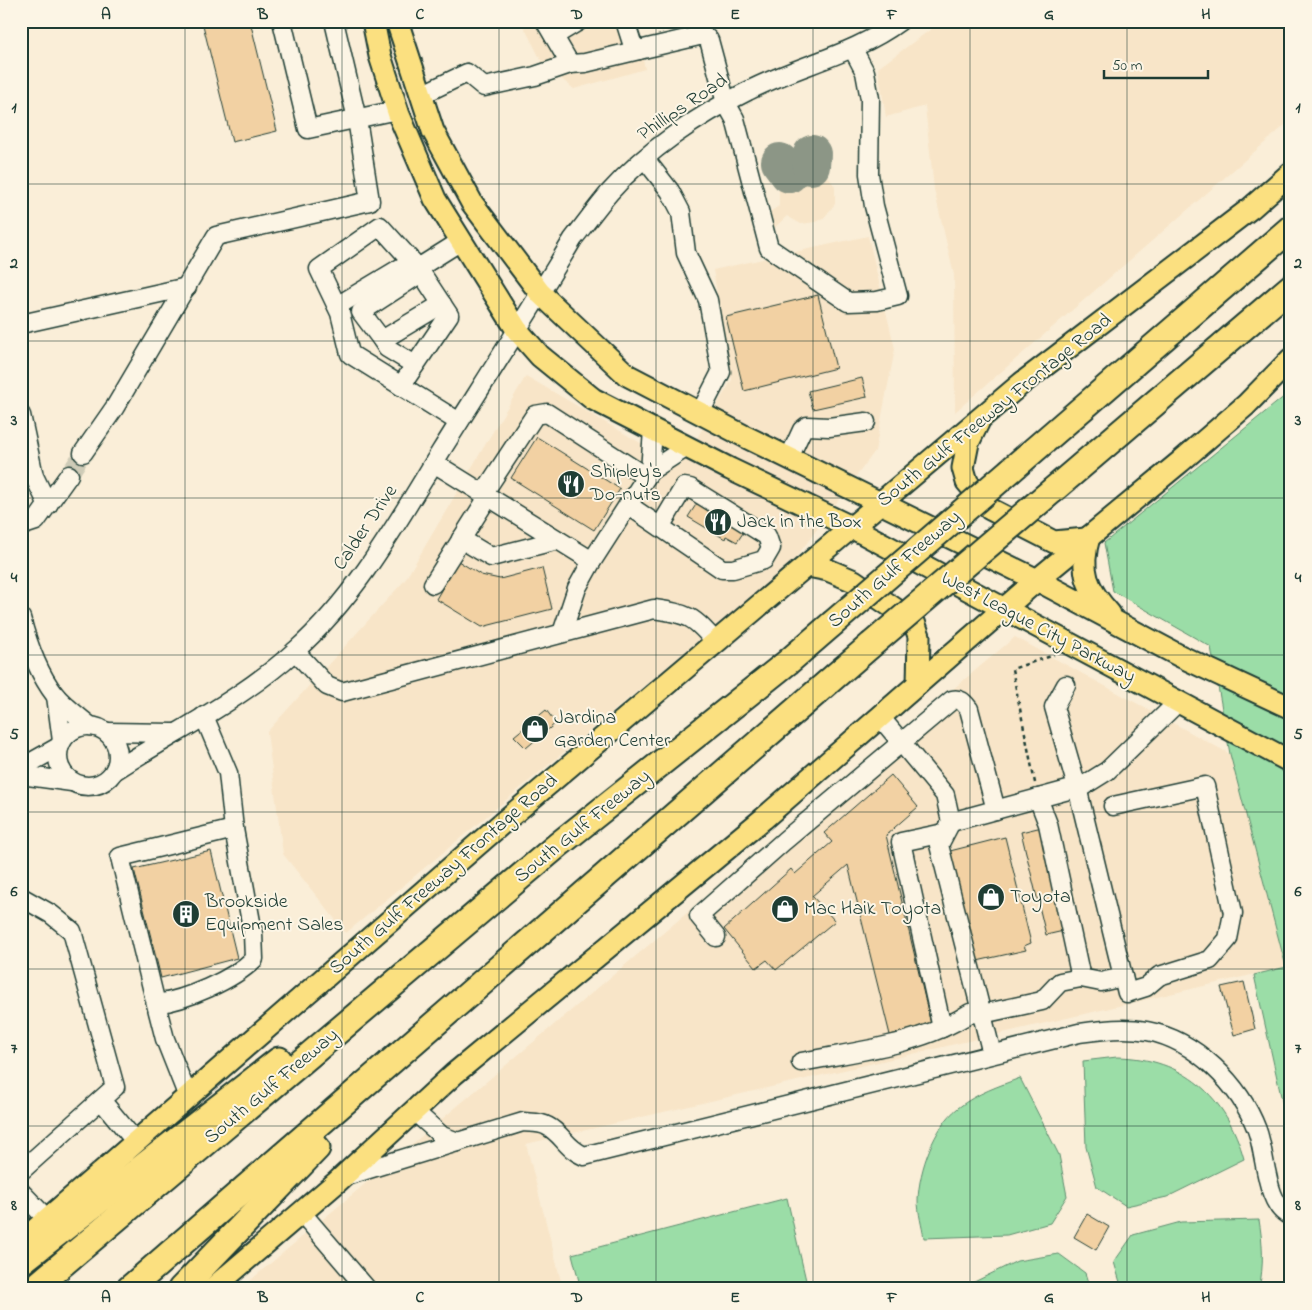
<svg xmlns="http://www.w3.org/2000/svg" width="1312" height="1310" font-family="'Indie Flower',sans-serif">
  <style>
    .built { fill: #f8e5c8 }
    .green { fill: #9bdda7; stroke: #5d8d6e }
    .lines { fill: none; stroke-linecap: round; stroke-linejoin: round }
    .taxiway { stroke: #8c9686; stroke-width: 38 }
    .building { fill: #f2d1a3; stroke: #1f3d34 }
    .minor-tunnel { stroke: #cecbb7; stroke-width: 18; stroke-dasharray: 18 9; stroke-linecap: butt }
    .minor-casing { stroke: #1f3d34; stroke-width: 21 }
    .major-casing { stroke: #1f3d34; stroke-width: 25 }
    .highway-casing { stroke: #1f3d34; stroke-width: 29 }
    .path { stroke: #1f3d34; stroke-width: 2.5; stroke-dasharray: 4 4; stroke-linecap: butt }
    .minor { stroke: #fcf5e5; stroke-width: 18 }
    .major { stroke: #fbe080; stroke-width: 21 }
    .highway { stroke: #fbe080; stroke-width: 25 }
    .highway-bridge-casing { stroke: #1f3d34; stroke-width: 29; stroke-linecap: butt }
    .highway-bridge { stroke: #fbe080; stroke-width: 25 }
    .grid { fill: none; stroke: #1f3d34; stroke-width: 1; stroke-opacity: 0.55 }
    .labels { text-anchor: middle; dominant-baseline: central; stroke-width: 4; stroke-linejoin: round; paint-order: stroke }
    .street-label { font-size: 20px; fill: #1f3d34; stroke: #fcf5e5 }
    .poi-label { font-size: 20px; fill: #1f3d34; stroke: #fcf5e5; text-anchor: start }
    .neatline { fill: none; stroke: #1f3d34; stroke-width: 2 }
    .grid-label { font-size: 16px; text-anchor: middle; font-weight: bold; fill: #1f3d34 }
  </style>
  <rect width="100%" height="100%" fill="#faeed8"/>
  <filter id="ink" filterUnits="userSpaceOnUse"><feTurbulence type="fractalNoise" baseFrequency=".02" numOctaves="2"/><feDisplacementMap in="SourceGraphic" scale="10" xChannelSelector="R" yChannelSelector="G"/><feConvolveMatrix kernelMatrix="1 2 1 2 8 2 1 2 1" color-interpolation-filters="sRGB"/></filter>
  <g filter="url(#ink)">
    <g class="built">
      <polygon points="521,21 635,21 645,69 574,89 543,64"/>
      <polygon points="942,21 1291,21 1291,120 955,412 954,275 934,189 925,106 886,117 878,68"/>
      <polygon points="808,135 816,135 821,141 823,147 817,154 816,167 826,174 835,186 835,204 823,219 815,222 801,224 787,216 773,229 768,213 779,206 779,188 785,176 777,166 771,165 766,160 765,155 775,145 783,149 783,159 793,169 806,165 808,154 804,148 804,142"/>
      <polygon points="868,236 895,349 875,451 792,563 346,933 283,854 267,732 405,580 526,376 680,466 732,380 713,270"/>
      <polygon points="1015,637 1230,754 1286,967 526,1144 563,1289 240,1289"/>
    </g>
    <g class="green">
      <polygon points="1291,391 1291,1141 1254,975 1286,967 1230,754 1211,647 1113,591 1104,543"/>
      <path d="M 1117,1057 C 1183,1058 1227,1096 1244,1159 L 1167,1197 L 1126,1206 L 1097,1187 L 1086,1147 L 1083,1061 Z"/>
      <path d="M 1020,1078 L 1059,1155 L 1067,1196 L 1050,1223 L 1007,1235 L 924,1238 C 922,1226 918,1213 918,1200 C 919,1170 934,1127 958,1108 C 977,1093 999,1086 1020,1078 Z"/>
      <polygon points="787,1198 808,1289 581,1289 572,1254"/>
      <path d="M 1259,1220 C 1263,1244 1264,1265 1259,1289 L 1122,1289 L 1114,1262 L 1133,1235 L 1181,1222 Z"/>
      <polygon points="1059,1254 1085,1273 1090,1289 960,1289 1017,1261"/>
    </g>
    <g class="lines">
      <g class="taxiway">
        <polyline points="780,162 789,174"/>
        <polyline points="811,166 812,154"/>
      </g>
    </g>
    <g class="building">
      <polygon points="202,21 250,21 277,131 232,142"/>
      <polygon points="818,295 836,368 744,391 726,317"/>
      <polygon points="862,378 867,397 813,409 808,391"/>
      <polygon points="537,437 620,489 594,530 511,478"/>
      <polygon points="701,497 747,527 737,542 726,536 725,539 688,517"/>
      <polygon points="458,561 481,575 500,579 542,568 552,609 482,627 436,599"/>
      <polygon points="546,710 556,723 526,748 514,736"/>
      <polygon points="891,775 918,807 886,835 931,1024 890,1035 848,865 812,896 835,921 776,970 767,960 756,968 724,929 791,869 795,874 832,842 824,833"/>
      <polygon points="1042,827 1068,930 1046,935 1021,832"/>
      <polygon points="1005,837 1031,943 1024,946 1026,950 977,961 950,851"/>
      <polygon points="211,851 237,958 161,978 134,869"/>
      <polygon points="1244,982 1255,1029 1234,1035 1221,987"/>
      <polygon points="1087,1214 1109,1227 1096,1250 1074,1237"/>
    </g>
    <g class="lines">
      <polyline class="minor-tunnel" points="69,475 83,453"/>
      <g class="minor-casing">
        <g id="minor">
          <polyline points="282,21 308,129 397,110"/>
          <polyline points="545,21 570,64 585,63 639,50"/>
          <polyline points="625,21 632,43 639,50 703,35 709,40 726,103 735,119 769,248 848,302 877,301 898,296 874,206 869,174 870,99 865,72 853,49"/>
          <polyline points="554,36 579,21"/>
          <polyline points="421,95 467,73 484,87 535,76 570,64"/>
          <polyline points="645,159 670,191 681,212 686,253 708,300 721,372 700,413"/>
          <polyline points="421,273 361,312 382,340 442,304"/>
          <polyline points="337,306 412,261"/>
          <polyline points="21,324 187,287"/>
          <polyline points="382,340 387,348 415,365"/>
          <polyline points="401,386 449,315 418,268"/>
          <polyline points="21,415 34,476 48,505"/>
          <polyline points="459,422 350,354 340,313 319,269 380,226 418,268 461,241"/>
          <polyline points="83,453 115,407 216,236 370,201 357,119 334,21"/>
          <polyline points="789,458 802,430 807,426 829,427 866,422"/>
          <polyline points="434,463 592,561 650,471 687,447"/>
          <polyline points="650,471 653,430"/>
          <polyline points="483,494 535,415 547,413 646,477"/>
          <polyline points="628,505 722,569 733,569 764,560 771,548 767,536 690,488 684,487 660,527"/>
          <polyline points="21,526 36,521 69,475"/>
          <polyline points="461,539 491,557 558,540"/>
          <polyline points="433,584 488,497"/>
          <path d="M 21,618 C 28,645 38,673 55,695 C 64,706 78,716 90,726"/>
          <polyline points="562,633 577,588 592,561"/>
          <path d="M 295,651 L 327,686 L 342,692 L 654,609 C 688,614 694,616 716,643"/>
          <polyline points="1066,685 1054,707 1077,787 1127,993 1146,987 1159,976 1210,960 1228,939 1233,913 1205,786 1113,806"/>
          <polyline points="56,696 62,741"/>
          <polyline points="204,716 228,773 234,829"/>
          <polyline points="881,718 945,795 951,822 939,845 992,1054"/>
          <circle cx="88" cy="756" r="30"/>
          <polyline points="107,732 173,733"/>
          <polyline points="21,768 60,746"/>
          <path d="M 116,770 C 176,731 241,700 295,651 C 357,596 398,521 441,451 C 485,381 530,311 573,239 C 585,224 597,207 610,192 C 647,150 699,115 748,91 C 798,65 854,55 900,21"/>
          <polyline points="21,775 72,782"/>
          <polyline points="951,822 1083,786 1107,771 1177,703"/>
          <polyline points="21,897 51,914 72,931 115,1087 21,1171"/>
          <path d="M 716,937 L 699,916 L 784,841 L 952,700 C 961,698 964,703 969,709 L 996,810"/>
          <polyline points="1081,978 1101,982 1123,977"/>
          <path d="M 156,1004 L 120,857 L 234,829 L 253,933 L 254,959 C 233,980 186,1000 156,1004 L 165,1039 L 188,1097"/>
          <polyline points="942,1028 901,842 944,833"/>
          <path d="M 801,1062 C 858,1051 921,1045 970,1013 L 982,1014 L 1042,1001 L 1060,982 L 1081,978 L 1048,824 L 1038,798"/>
          <polyline points="101,1100 136,1142"/>
          <polyline points="414,1111 442,1136 458,1142"/>
          <path d="M 343,1177 L 523,1122 C 530,1123 540,1122 547,1126 C 563,1134 565,1148 584,1156 L 1079,1033 C 1102,1030 1124,1027 1147,1031 C 1196,1040 1240,1085 1257,1130 C 1266,1153 1265,1207 1291,1216"/>
          <polyline points="21,1192 47,1219"/>
          <polyline points="301,1212 367,1289"/>
        </g>
      </g>
      <g class="major-casing">
        <g id="major">
          <polyline points="373,21 380,56 399,115 435,199 517,330 540,356 593,399 730,469 853,528 1291,762"/>
          <polyline points="397,21 433,131 472,203 540,293 627,375 746,437 1037,580 1180,656 1291,708"/>
          <polyline points="978,423 968,443 963,468 967,482 990,509 1054,542 1086,539"/>
          <path d="M 1089,537 C 1079,571 1087,589 1110,614"/>
          <polyline points="808,566 828,570 854,581 914,622 919,636 918,684"/>
          <polyline points="21,1242 500,825 1022,383 1251,208 1291,173"/>
          <polyline points="212,1289 337,1182 454,1074 763,819 1037,580 1180,462 1246,405 1291,359"/>
        </g>
      </g>
      <g class="highway-casing">
        <g id="highway">
          <polyline points="1011,470 1291,228"/>
          <polyline points="1053,490 1291,287"/>
          <polyline points="21,1262 279,1060"/>
          <polyline points="33,1289 558,845 788,662 832,624"/>
          <polyline points="129,1289 871,645"/>
          <polyline points="181,1289 317,1148"/>
        </g>
      </g>
      <polyline class="path" points="1035,783 1012,669 1054,655"/>
      <use href="#minor" class="minor"/>
      <use href="#major" class="major"/>
      <use href="#highway" class="highway"/>
      <g class="highway-bridge-casing">
        <g id="highway-bridge">
          <polyline points="832,624 1011,470"/>
          <polyline points="871,645 1053,490"/>
        </g>
      </g>
      <use href="#highway-bridge" class="highway-bridge"/>
    </g>
  </g>
  <path class="grid" d="M 185,21 L 185,1289M 342,21 L 342,1289M 499,21 L 499,1289M 656,21 L 656,1289M 813,21 L 813,1289M 970,21 L 970,1289M 1127,21 L 1127,1289M 21,184 L 1291,184M 21,341 L 1291,341M 21,498 L 1291,498M 21,655 L 1291,655M 21,812 L 1291,812M 21,969 L 1291,969M 21,1126 L 1291,1126"/>
  <defs>
    <g id="restaurant-disc" transform="scale(1.4375)"><circle r="9.5" fill="#1f3d34" stroke="#fcf5e5"/><path d="M-5-6h1v4h1v-4h1v4h1v-4h1v5L-1.5 .5V6h-2V.5L-5-1ZM5-6V6H3V1.5H1.5Q1.5-4 5-6Z" fill="#fff"/></g>
    <g id="shop-disc" transform="scale(1.4375)"><circle r="9.5" fill="#1f3d34" stroke="#fcf5e5"/><path d="M-5-2.5h2.3a2.7 3.5 0 0 1 5.4 0H5L5.5 6h-11ZM-1.5-2.5h3a1.5 2.3 0 0 0-3 0Z" fill="#fff"/></g>
    <g id="building-disc" transform="scale(1.4375)"><circle r="9.5" fill="#1f3d34" stroke="#fcf5e5"/><path d="M-4-6H4V6H1V3H-1V6H-4ZM-2.5-4.3h1.7v1.8h-1.7ZM.8-4.3h1.7v1.8H.8ZM-2.5-1h1.7V.8h-1.7ZM.8-1h1.7V.8H.8Z" fill="#fff"/></g>
  </defs>
  <g fill-rule="evenodd">
    <use href="#restaurant-disc" x="571" y="484"/>
    <use href="#restaurant-disc" x="718" y="522"/>
    <use href="#shop-disc" x="535" y="729"/>
    <use href="#shop-disc" x="991" y="897"/>
    <use href="#shop-disc" x="785" y="909"/>
    <use href="#building-disc" x="186" y="914"/>
  </g>
  <g class="labels">
    <g class="street-label">
      <text transform="translate(683 108) rotate(-34)">Phillips Road</text>
      <text transform="translate(995 411) rotate(-39)">South Gulf Freeway Frontage Road</text>
      <text transform="translate(366 528) rotate(-56)">Calder Drive</text>
      <text transform="translate(895 570) rotate(-41)">South Gulf Freeway</text>
      <text transform="translate(1038 628) rotate(28)">West League City Parkway</text>
      <text transform="translate(583 827) rotate(-39)">South Gulf Freeway</text>
      <text transform="translate(444 875) rotate(-41)">South Gulf Freeway Frontage Road</text>
      <text transform="translate(272 1087) rotate(-40)">South Gulf Freeway</text>
    </g>
    <g class="poi-label">
      <text x="590" y="472">Shipley's<tspan x="590" dy="23">Do-nuts</tspan></text>
      <text x="737" y="522">Jack in the Box</text>
      <text x="554" y="718">Jardina<tspan x="554" dy="23">Garden Center</tspan></text>
      <text x="1010" y="897">Toyota</text>
      <text x="205" y="902">Brookside<tspan x="205" dy="23">Equipment Sales</tspan></text>
      <text x="804" y="909">Mac Haik Toyota</text>
    </g>
  </g>
  <rect width="1312" height="1310" fill="none" stroke="#fcf5e5" stroke-width="55"/>
  <path d="M1104 70v8h104v-8" fill="none" stroke="#1f3d34" stroke-width="2.5"/>
  <text x="1112" y="70" font-size="15" fill="#1f3d34" stroke="#fcf5e5" stroke-width="4" paint-order="stroke">50 m</text>
  <rect x="28" y="28" width="1256" height="1254" class="neatline"/>
  <g class="grid-label">
    <text x="106" y="19">A</text>
    <text x="263" y="19">B</text>
    <text x="420" y="19">C</text>
    <text x="577" y="19">D</text>
    <text x="735" y="19">E</text>
    <text x="892" y="19">F</text>
    <text x="1049" y="19">G</text>
    <text x="1206" y="19">H</text>
    <text x="14" y="112">1</text>
    <text x="1298" y="112">1</text>
    <text x="14" y="268">2</text>
    <text x="1298" y="268">2</text>
    <text x="14" y="425">3</text>
    <text x="1298" y="425">3</text>
    <text x="14" y="582">4</text>
    <text x="1298" y="582">4</text>
    <text x="14" y="739">5</text>
    <text x="1298" y="739">5</text>
    <text x="14" y="896">6</text>
    <text x="1298" y="896">6</text>
    <text x="14" y="1053">7</text>
    <text x="1298" y="1053">7</text>
    <text x="14" y="1210">8</text>
    <text x="1298" y="1210">8</text>
    <text x="106" y="1302">A</text>
    <text x="263" y="1302">B</text>
    <text x="420" y="1302">C</text>
    <text x="577" y="1302">D</text>
    <text x="735" y="1302">E</text>
    <text x="892" y="1302">F</text>
    <text x="1049" y="1302">G</text>
    <text x="1206" y="1302">H</text>
  </g>
</svg>
